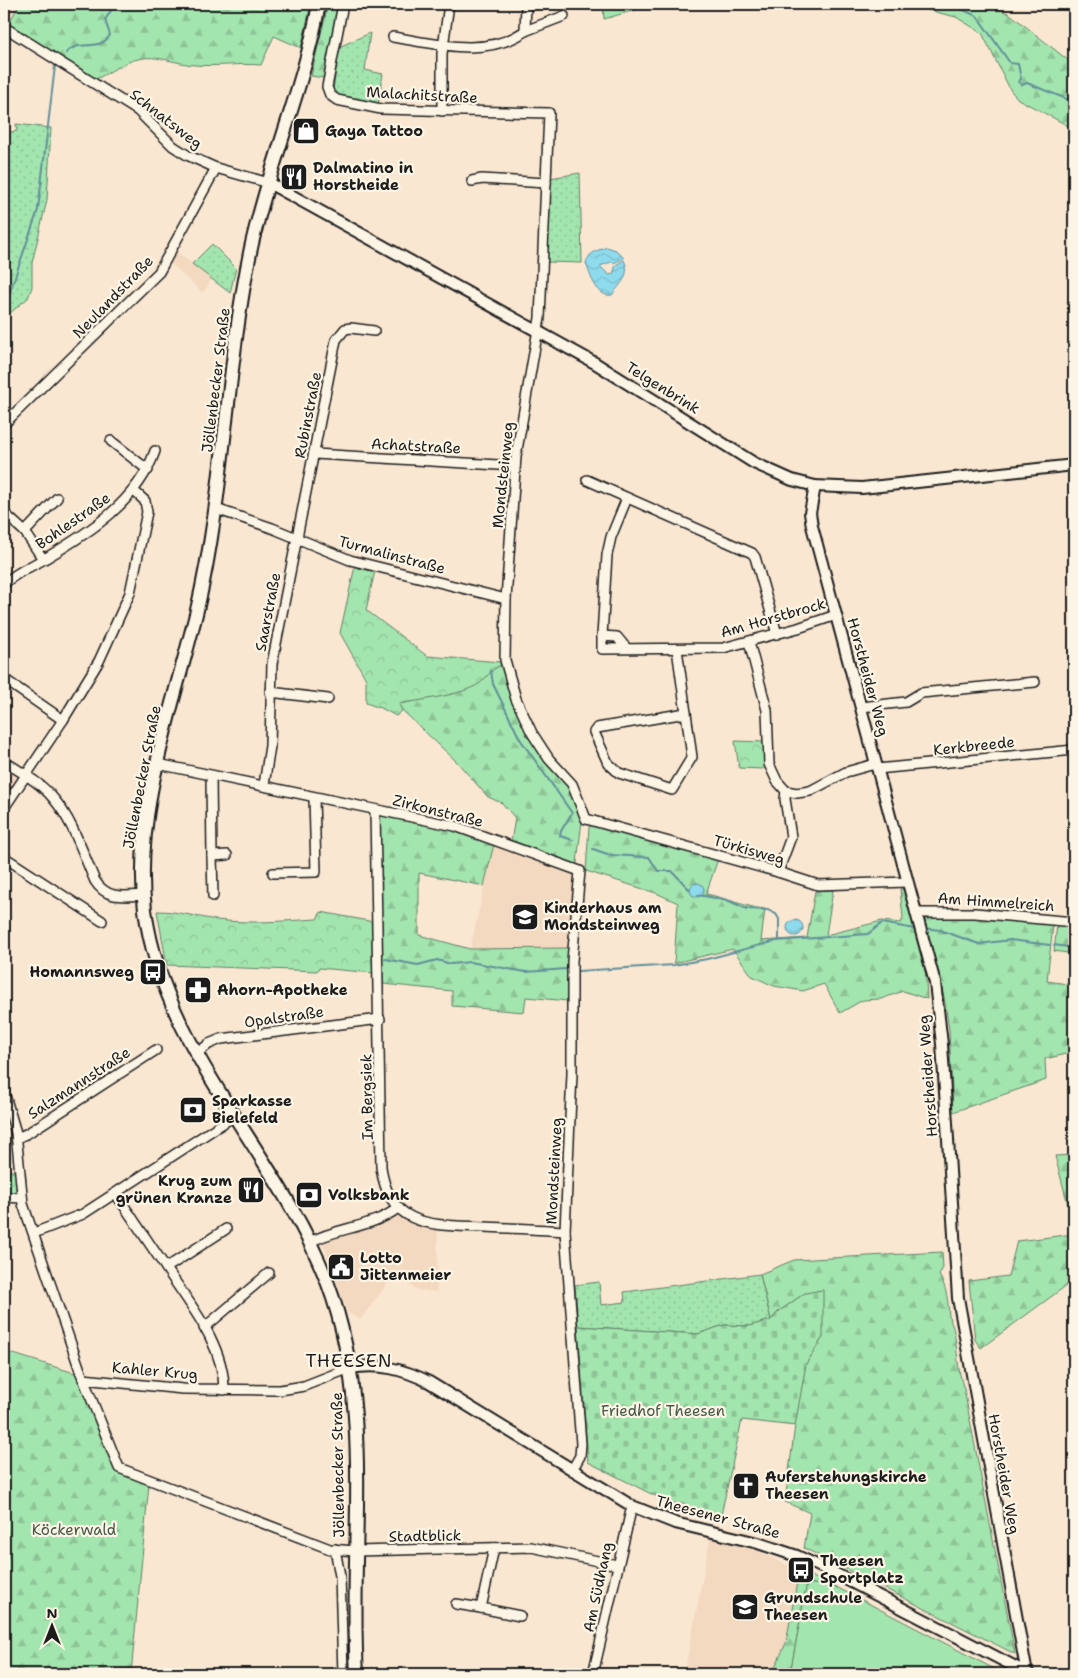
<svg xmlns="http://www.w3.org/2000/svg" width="1078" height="1678" font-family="'Shantell Sans',sans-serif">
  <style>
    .built { fill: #f4d9c1 }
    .grass { fill: url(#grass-dots); stroke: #608066 }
    .forest { fill: url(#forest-firs); stroke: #608066 }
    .cemetery { fill: url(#cemetery-stones); stroke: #608066 }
    .park { fill: url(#park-crowns); stroke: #608066 }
    .pitch { fill: #a3e5af; stroke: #608066 }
    .water { fill: url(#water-waves); stroke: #608f99 }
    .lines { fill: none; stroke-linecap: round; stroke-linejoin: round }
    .stream { stroke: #608f99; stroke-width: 2 }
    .minor-casing { stroke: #1c1c1c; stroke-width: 12 }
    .tertiary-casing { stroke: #1c1c1c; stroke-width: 14 }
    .secondary-casing { stroke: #1c1c1c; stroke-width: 16 }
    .minor { stroke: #fcf5e5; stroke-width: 9 }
    .tertiary { stroke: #fcf5e5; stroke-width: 10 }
    .secondary { stroke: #fcf5e5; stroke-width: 12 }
    .labels { text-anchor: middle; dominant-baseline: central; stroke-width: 4.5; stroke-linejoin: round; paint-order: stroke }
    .street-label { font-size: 15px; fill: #1c1c1c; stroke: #fcf5e5 }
    .poi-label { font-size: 15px; font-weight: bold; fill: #1c1c1c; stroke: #fcf5e5; text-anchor: start }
    .park-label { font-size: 15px; fill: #445848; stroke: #fcf5e5 }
    .quarter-label { font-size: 18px; letter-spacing: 1px; fill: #1c1c1c; stroke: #fcf5e5 }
  </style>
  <defs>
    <pattern id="grass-dots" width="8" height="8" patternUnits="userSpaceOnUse" patternTransform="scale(1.25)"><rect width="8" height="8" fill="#a3e5af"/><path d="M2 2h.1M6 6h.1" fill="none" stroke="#8cc496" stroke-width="1.8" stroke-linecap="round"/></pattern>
    <pattern id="forest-firs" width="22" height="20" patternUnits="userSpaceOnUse" patternTransform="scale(1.25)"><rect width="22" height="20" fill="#a3e5af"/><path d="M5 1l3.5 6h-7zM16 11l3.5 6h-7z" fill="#8cc496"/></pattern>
    <pattern id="cemetery-stones" width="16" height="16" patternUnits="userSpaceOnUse" patternTransform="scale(1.25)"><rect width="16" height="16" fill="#a3e5af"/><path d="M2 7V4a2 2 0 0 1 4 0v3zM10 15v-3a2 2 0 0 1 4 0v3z" fill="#8cc496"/></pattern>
    <pattern id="park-crowns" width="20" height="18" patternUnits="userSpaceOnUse" patternTransform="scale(1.25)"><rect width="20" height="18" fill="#a3e5af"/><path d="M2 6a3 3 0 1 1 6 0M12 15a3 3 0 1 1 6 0" fill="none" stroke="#8cc496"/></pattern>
    <pattern id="water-waves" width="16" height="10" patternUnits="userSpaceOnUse" patternTransform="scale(1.25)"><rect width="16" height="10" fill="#8edbed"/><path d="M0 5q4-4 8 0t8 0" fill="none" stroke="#7abbcb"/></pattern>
  </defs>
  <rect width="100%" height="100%" fill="#fae7d2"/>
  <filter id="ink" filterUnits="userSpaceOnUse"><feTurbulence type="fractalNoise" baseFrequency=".02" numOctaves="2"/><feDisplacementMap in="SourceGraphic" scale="10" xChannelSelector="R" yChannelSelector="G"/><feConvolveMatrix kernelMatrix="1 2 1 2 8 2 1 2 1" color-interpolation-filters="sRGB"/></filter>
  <g filter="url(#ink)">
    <g class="built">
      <polygon points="4,4 20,4 8,24 4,22"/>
      <polygon points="177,252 212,279 203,293 171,264"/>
      <polygon points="4,767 16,775 17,782 4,801"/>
      <polygon points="494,844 573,874 575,878 569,948 470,949"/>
      <polygon points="396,1217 402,1217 420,1227 438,1230 437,1292 417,1290 395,1274 360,1320 348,1313 323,1244 328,1240 371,1229"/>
      <polygon points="710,1539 757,1550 799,1571 786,1643 772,1674 684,1674"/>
    </g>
    <g class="grass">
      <polygon points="370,33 365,70 383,74 378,105 336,95 333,91 339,47"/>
      <polygon points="16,124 51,128 47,200 32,263 32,287 28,298 4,318 4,133 17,131"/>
      <polygon points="580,173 582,263 547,262 550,178"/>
      <polygon points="212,244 236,268 230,293 192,264"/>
      <polygon points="4,1171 16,1171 17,1187 15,1192 4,1193"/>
      <polygon points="760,1274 771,1320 749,1326 724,1325 698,1334 578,1326 575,1285 599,1282 601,1305 625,1302 624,1292"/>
    </g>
    <g class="forest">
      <path d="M 20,4 L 311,4 L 301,48 L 274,36 L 261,65 C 239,63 217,67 195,65 C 176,64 157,54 138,59 C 124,62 109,73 96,79 L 8,24 Z"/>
      <polygon points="328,4 340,4 324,78 311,76"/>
      <polygon points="603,4 656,4 604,19"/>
      <polygon points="903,4 986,4 1010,14 1074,65 1074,129 1018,99 1011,91 982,33 956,17"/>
      <polygon points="501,665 516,708 569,785 582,820 577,863 574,864 511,842 515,818 502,803 488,797 457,762 403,711 398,704 455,693 480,683 490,671"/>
      <polygon points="383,815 460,831 494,844 484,886 419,873 419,935 470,949 569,948 568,1001 526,997 524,1012 452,1006 452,991 383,984 379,819"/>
      <path d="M 594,824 L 718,859 L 706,894 C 727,898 745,907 765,909 L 761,941 L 807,938 L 815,891 L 833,890 L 826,935 L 882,921 L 901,923 L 903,918 L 900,889 L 906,889 L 925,959 L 927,999 L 903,991 L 881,999 L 863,1000 L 840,1013 L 824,984 L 803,991 L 774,986 L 752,976 L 733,949 L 674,963 L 678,903 L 656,893 L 586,871 L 589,827 Z"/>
      <polygon points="929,914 1053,924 1047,981 1074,985 1074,1052 1045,1059 1046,1080 953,1112 949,1029 944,997 923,923 925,915"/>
      <polygon points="1057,924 1074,926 1074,954 1054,951"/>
      <polygon points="1074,1155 1074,1227 1055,1156"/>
      <polygon points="1074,1234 1074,1280 981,1348 975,1340 969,1281 1008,1276 1017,1241"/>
      <path d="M 942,1252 L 943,1268 L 939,1275 C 947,1288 948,1301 949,1316 C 950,1321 953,1326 954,1331 C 958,1351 957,1370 964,1389 L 1015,1654 L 804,1548 L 810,1513 L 785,1502 L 798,1402 L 806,1364 L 823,1337 L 805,1293 L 778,1312 L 771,1320 L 760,1274 L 794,1260 Z"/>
      <polygon points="4,1351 81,1375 119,1473 149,1484 131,1674 4,1674"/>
      <polygon points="799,1571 838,1588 807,1583 790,1674 772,1674 786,1643"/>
    </g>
    <polygon class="cemetery" points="823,1290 823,1337 806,1364 795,1426 742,1420 721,1515 689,1507 685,1504 669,1503 588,1462 578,1326 698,1334 724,1325 749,1326 771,1320 778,1312 805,1293"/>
    <g class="park">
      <path d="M 355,566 L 375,571 L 366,610 L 427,656 L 501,662 L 501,665 C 488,671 489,676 480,683 C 464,695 419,700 399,704 L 402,711 L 396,716 L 383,709 L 366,703 L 366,679 L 340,633 Z"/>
      <polygon points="735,741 765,742 765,767 763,769 739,768"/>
      <path d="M 157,911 C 178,911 196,917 217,920 C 250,924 284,921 317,919 L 321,912 L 374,922 L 374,973 L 319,968 L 317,971 L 167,965 Z"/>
    </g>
    <polygon class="pitch" points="807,1583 838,1588 860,1599 1004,1674 790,1674"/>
    <g class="water">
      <path d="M 607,247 L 616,250 L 624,258 L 614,263 L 611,262 L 600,266 L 609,275 L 613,274 L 616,265 L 624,260 C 631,275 621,283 612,295 C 597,298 590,275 586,263 C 589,252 597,251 607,247 Z"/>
      <circle cx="697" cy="890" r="7"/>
      <circle cx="795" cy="928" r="8"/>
    </g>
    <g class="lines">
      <g class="stream">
        <polyline points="950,4 977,16 1010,63 1018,64 1021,79 1018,82 1022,85 1027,83 1074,102"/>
        <path d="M 66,53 C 80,38 99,53 110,35 L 105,20 L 115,4"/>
        <polyline points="4,309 38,210 55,66"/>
        <polyline points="491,671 493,684 520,739 572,813 561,831 560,836 573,840"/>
        <polyline points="593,849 610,855 649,857 658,871 672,871 690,890"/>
        <polyline points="698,895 727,900 747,909 768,910 776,914 779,919 779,940"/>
        <polyline points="924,928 940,930 979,944 1010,940 1050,945"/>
        <polyline points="1054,945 1074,948"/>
        <polyline points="385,959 418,965 437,960 451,964 470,962 526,972 566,969"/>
        <polyline points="578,971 674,965 707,959 776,941 868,934 882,923 915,929"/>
      </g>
      <g class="minor-casing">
        <g id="minor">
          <polyline points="343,4 327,87 330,95 337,100 381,109 549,113 540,318 516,456 506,599 505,660 516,699 532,733 549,759 572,784 586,819 778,872 818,885 907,882"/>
          <polyline points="4,27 138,111 173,146 187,155 216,168 269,183"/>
          <polyline points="525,31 564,16"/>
          <path d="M 393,37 C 436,44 487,58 525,31 L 526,4"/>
          <polyline points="442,111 442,54 449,4"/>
          <polyline points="472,181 482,179 546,183"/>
          <polyline points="4,424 159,272 216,168"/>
          <polyline points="111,441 148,470"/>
          <polyline points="315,454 515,466"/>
          <polyline points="587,480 752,553 755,557 777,634"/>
          <polyline points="216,509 272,528 350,560 506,599"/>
          <polyline points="4,513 25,532 43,559"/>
          <polyline points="25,532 57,498"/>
          <path d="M 4,584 C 16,572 32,566 46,558 C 90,532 138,501 155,451"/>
          <polyline points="602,636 607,555 611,537 627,498"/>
          <polyline points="749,642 767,710 769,764 777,781 786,791 797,793 810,791 846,772 875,764"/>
          <polyline points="627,649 617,637 602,636 602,649 723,648 798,628 836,615"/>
          <polyline points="677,649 686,713"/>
          <polyline points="4,679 63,720"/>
          <polyline points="270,692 328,699"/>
          <polyline points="861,707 906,702 921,693 1035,682"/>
          <polygon points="686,713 692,757 672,790 619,773 608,763 594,732 597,728"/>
          <path d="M 4,761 C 20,772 40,782 53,798 C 73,821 83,854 95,881 C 107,900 124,896 144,895"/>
          <polyline points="158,764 455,826 580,871 572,961 572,1074 565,1231 581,1444 580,1456 572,1470"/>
          <polyline points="877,769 1074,750"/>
          <polyline points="211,777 212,856"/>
          <polyline points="264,785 270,746 272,664 336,340 345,329 351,328 374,331"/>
          <polyline points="4,808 63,720 99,661 130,593 147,512 145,501 134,491"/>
          <path d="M 375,810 L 381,1167 C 389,1229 434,1225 484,1227 C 511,1228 538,1229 565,1231"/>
          <polyline points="4,857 102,921"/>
          <polyline points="778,872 791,837 785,799 786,791"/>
          <polyline points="273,873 316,872 314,797"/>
          <polyline points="213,896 212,856 227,855"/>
          <polyline points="916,913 975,913 1074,922"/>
          <polyline points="196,1054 209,1044 221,1039 380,1019"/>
          <polyline points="4,1092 16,1133 23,1204 81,1373 119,1468 330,1549 355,1551 531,1547 617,1565"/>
          <polyline points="17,1138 28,1133 156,1050"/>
          <polyline points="116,1194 166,1268 226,1229"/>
          <polyline points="4,1197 22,1198"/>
          <polyline points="34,1233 83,1214 234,1116"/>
          <path d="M 310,1242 C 338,1227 372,1228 398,1208"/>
          <path d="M 166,1268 C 190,1305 224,1344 224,1390"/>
          <polyline points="204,1328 269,1273"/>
          <polyline points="83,1379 183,1389 280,1390 304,1386 350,1368"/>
          <polyline points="335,1549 340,1576 343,1674"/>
          <polyline points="456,1604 481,1608 494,1548"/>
          <polyline points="481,1608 520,1616"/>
          <polyline points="593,1674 632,1506"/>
        </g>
      </g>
      <g class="tertiary-casing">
        <g id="tertiary">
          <polyline points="269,183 595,363 754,463 792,480 815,486 862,488 1074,465"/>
          <polyline points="815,486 810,513 812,526 935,983 942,1044 958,1298 1027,1674"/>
          <path d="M 350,1368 C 380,1363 403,1369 429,1382 L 632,1506 L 675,1523 L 758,1543 L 797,1556 L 834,1573 L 1029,1674"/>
        </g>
      </g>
      <g class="secondary-casing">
        <path id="secondary" d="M 319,4 C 304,87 269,165 251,248 C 226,367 225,491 197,610 C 174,705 133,811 145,910 C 164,1053 279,1153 328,1284 C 375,1409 349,1545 357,1674"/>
      </g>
      <use href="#minor" class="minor"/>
      <use href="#tertiary" class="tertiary"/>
      <use href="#secondary" class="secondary"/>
    </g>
  </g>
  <defs>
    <g id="shop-square" transform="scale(1.4375)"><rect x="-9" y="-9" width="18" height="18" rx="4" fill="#1c1c1c" stroke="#fcf5e5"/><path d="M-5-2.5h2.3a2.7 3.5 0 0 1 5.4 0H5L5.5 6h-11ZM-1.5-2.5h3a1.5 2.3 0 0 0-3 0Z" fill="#fff"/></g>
    <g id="restaurant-square" transform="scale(1.4375)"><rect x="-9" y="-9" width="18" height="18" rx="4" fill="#1c1c1c" stroke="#fcf5e5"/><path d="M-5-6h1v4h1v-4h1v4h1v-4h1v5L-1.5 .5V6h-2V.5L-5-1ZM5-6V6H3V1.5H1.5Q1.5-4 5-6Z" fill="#fff"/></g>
    <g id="school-square" transform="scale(1.4375)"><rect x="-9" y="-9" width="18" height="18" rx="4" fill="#1c1c1c" stroke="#fcf5e5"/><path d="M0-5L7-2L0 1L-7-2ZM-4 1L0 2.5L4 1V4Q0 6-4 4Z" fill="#fff"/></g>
    <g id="bus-square" transform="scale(1.4375)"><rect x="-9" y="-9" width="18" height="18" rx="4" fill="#1c1c1c" stroke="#fcf5e5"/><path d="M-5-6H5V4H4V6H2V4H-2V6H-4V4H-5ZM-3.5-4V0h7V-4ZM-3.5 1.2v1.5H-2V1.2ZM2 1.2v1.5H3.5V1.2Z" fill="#fff"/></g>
    <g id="pharmacy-square" transform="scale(1.4375)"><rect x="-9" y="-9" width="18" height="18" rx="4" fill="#1c1c1c" stroke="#fcf5e5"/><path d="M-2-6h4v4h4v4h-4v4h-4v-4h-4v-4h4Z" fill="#fff"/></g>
    <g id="bank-square" transform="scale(1.4375)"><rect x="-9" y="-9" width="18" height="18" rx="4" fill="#1c1c1c" stroke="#fcf5e5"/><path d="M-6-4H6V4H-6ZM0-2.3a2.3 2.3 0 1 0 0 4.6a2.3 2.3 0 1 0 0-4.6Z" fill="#fff"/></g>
    <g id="civic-square" transform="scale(1.4375)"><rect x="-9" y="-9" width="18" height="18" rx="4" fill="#1c1c1c" stroke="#fcf5e5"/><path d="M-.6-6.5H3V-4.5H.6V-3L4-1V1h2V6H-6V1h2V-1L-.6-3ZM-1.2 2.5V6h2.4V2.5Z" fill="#fff"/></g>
    <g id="church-square" transform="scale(1.4375)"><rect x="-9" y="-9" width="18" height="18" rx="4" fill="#1c1c1c" stroke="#fcf5e5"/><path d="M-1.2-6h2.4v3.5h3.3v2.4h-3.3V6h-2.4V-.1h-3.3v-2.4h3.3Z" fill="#fff"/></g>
  </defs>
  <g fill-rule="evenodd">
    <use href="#shop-square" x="306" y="131"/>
    <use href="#restaurant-square" x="294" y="177"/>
    <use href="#school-square" x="525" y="917"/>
    <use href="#bus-square" x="153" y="972"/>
    <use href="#pharmacy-square" x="198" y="990"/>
    <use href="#bank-square" x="193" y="1110"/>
    <use href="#restaurant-square" x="251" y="1190"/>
    <use href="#bank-square" x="309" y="1195"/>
    <use href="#civic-square" x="341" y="1267"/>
    <use href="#church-square" x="746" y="1486"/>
    <use href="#bus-square" x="801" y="1570"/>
    <use href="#school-square" x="745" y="1607"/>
  </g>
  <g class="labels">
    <g class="street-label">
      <text transform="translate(422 95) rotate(3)">Malachitstraße</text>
      <text transform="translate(166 119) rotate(38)">Schnatsweg</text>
      <text transform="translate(113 297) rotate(-46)">Neulandstraße</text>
      <text transform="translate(216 380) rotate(-83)">Jöllenbecker Straße</text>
      <text transform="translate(663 388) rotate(32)">Telgenbrink</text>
      <text transform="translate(308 415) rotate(-79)">Rubinstraße</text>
      <text transform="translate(416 446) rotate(3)">Achatstraße</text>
      <text transform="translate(503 475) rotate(-84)">Mondsteinweg</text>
      <text transform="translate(73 521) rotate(-35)">Bohlestraße</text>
      <text transform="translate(392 555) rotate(15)">Turmalinstraße</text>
      <text transform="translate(268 612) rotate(-79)">Saarstraße</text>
      <text transform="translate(773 618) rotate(-16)">Am Horstbrock</text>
      <text transform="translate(868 677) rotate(75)">Horstheider Weg</text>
      <text transform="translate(974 746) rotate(-6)">Kerkbreede</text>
      <text transform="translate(142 777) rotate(-79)">Jöllenbecker Straße</text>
      <text transform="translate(438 811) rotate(14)">Zirkonstraße</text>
      <text transform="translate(749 850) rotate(16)">Türkisweg</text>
      <text transform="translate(996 902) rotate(4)">Am Himmelreich</text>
      <text transform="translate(284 1017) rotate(-8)">Opalstraße</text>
      <text transform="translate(928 1076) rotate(-94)">Horstheider Weg</text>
      <text transform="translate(79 1083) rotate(-33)">Salzmannstraße</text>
      <text transform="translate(367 1097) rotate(-91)">Im Bergsiek</text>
      <text transform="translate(554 1171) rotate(-87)">Mondsteinweg</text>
      <text transform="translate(155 1371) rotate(5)">Kahler Krug</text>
      <text transform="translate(338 1465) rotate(-91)">Jöllenbecker Straße</text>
      <text transform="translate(1004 1474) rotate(80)">Horstheider Weg</text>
      <text transform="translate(718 1517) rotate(15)">Theesener Straße</text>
      <text transform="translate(425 1536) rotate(-1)">Stadtblick</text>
      <text transform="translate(598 1587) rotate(-78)">Am Südhang</text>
    </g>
    <g class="poi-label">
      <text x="325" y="131">Gaya Tattoo</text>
      <text x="313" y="168">Dalmatino in<tspan x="313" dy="17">Horstheide</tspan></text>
      <text x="544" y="908">Kinderhaus am<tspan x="544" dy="17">Mondsteinweg</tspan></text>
      <text x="134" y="972" text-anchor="end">Homannsweg</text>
      <text x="217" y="990">Ahorn-Apotheke</text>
      <text x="212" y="1101">Sparkasse<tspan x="212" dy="17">Bielefeld</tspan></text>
      <text x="232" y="1181" text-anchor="end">Krug zum<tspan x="232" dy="17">grünen Kranze</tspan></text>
      <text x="328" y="1195">Volksbank</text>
      <text x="360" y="1258">Lotto<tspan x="360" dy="17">Jittenmeier</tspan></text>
      <text x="765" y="1477">Auferstehungskirche<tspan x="765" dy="17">Theesen</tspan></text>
      <text x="820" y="1561">Theesen<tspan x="820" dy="17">Sportplatz</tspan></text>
      <text x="764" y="1598">Grundschule<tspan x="764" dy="17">Theesen</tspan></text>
    </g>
    <g class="park-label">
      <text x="663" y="1411">Friedhof Theesen</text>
      <text x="74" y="1530">Köckerwald</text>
    </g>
    <g class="quarter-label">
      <text x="349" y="1361">THEESEN</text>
    </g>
  </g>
  <rect width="1078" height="1678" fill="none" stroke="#fcf5e5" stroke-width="20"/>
  <rect x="10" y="10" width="1058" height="1658" fill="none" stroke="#1c1c1c" stroke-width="2" filter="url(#ink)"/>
  <g transform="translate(52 1626)" stroke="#fcf5e5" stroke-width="4" paint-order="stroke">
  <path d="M0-4L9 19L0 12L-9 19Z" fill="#1c1c1c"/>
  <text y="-8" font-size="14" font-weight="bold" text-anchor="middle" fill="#1c1c1c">N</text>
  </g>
</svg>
